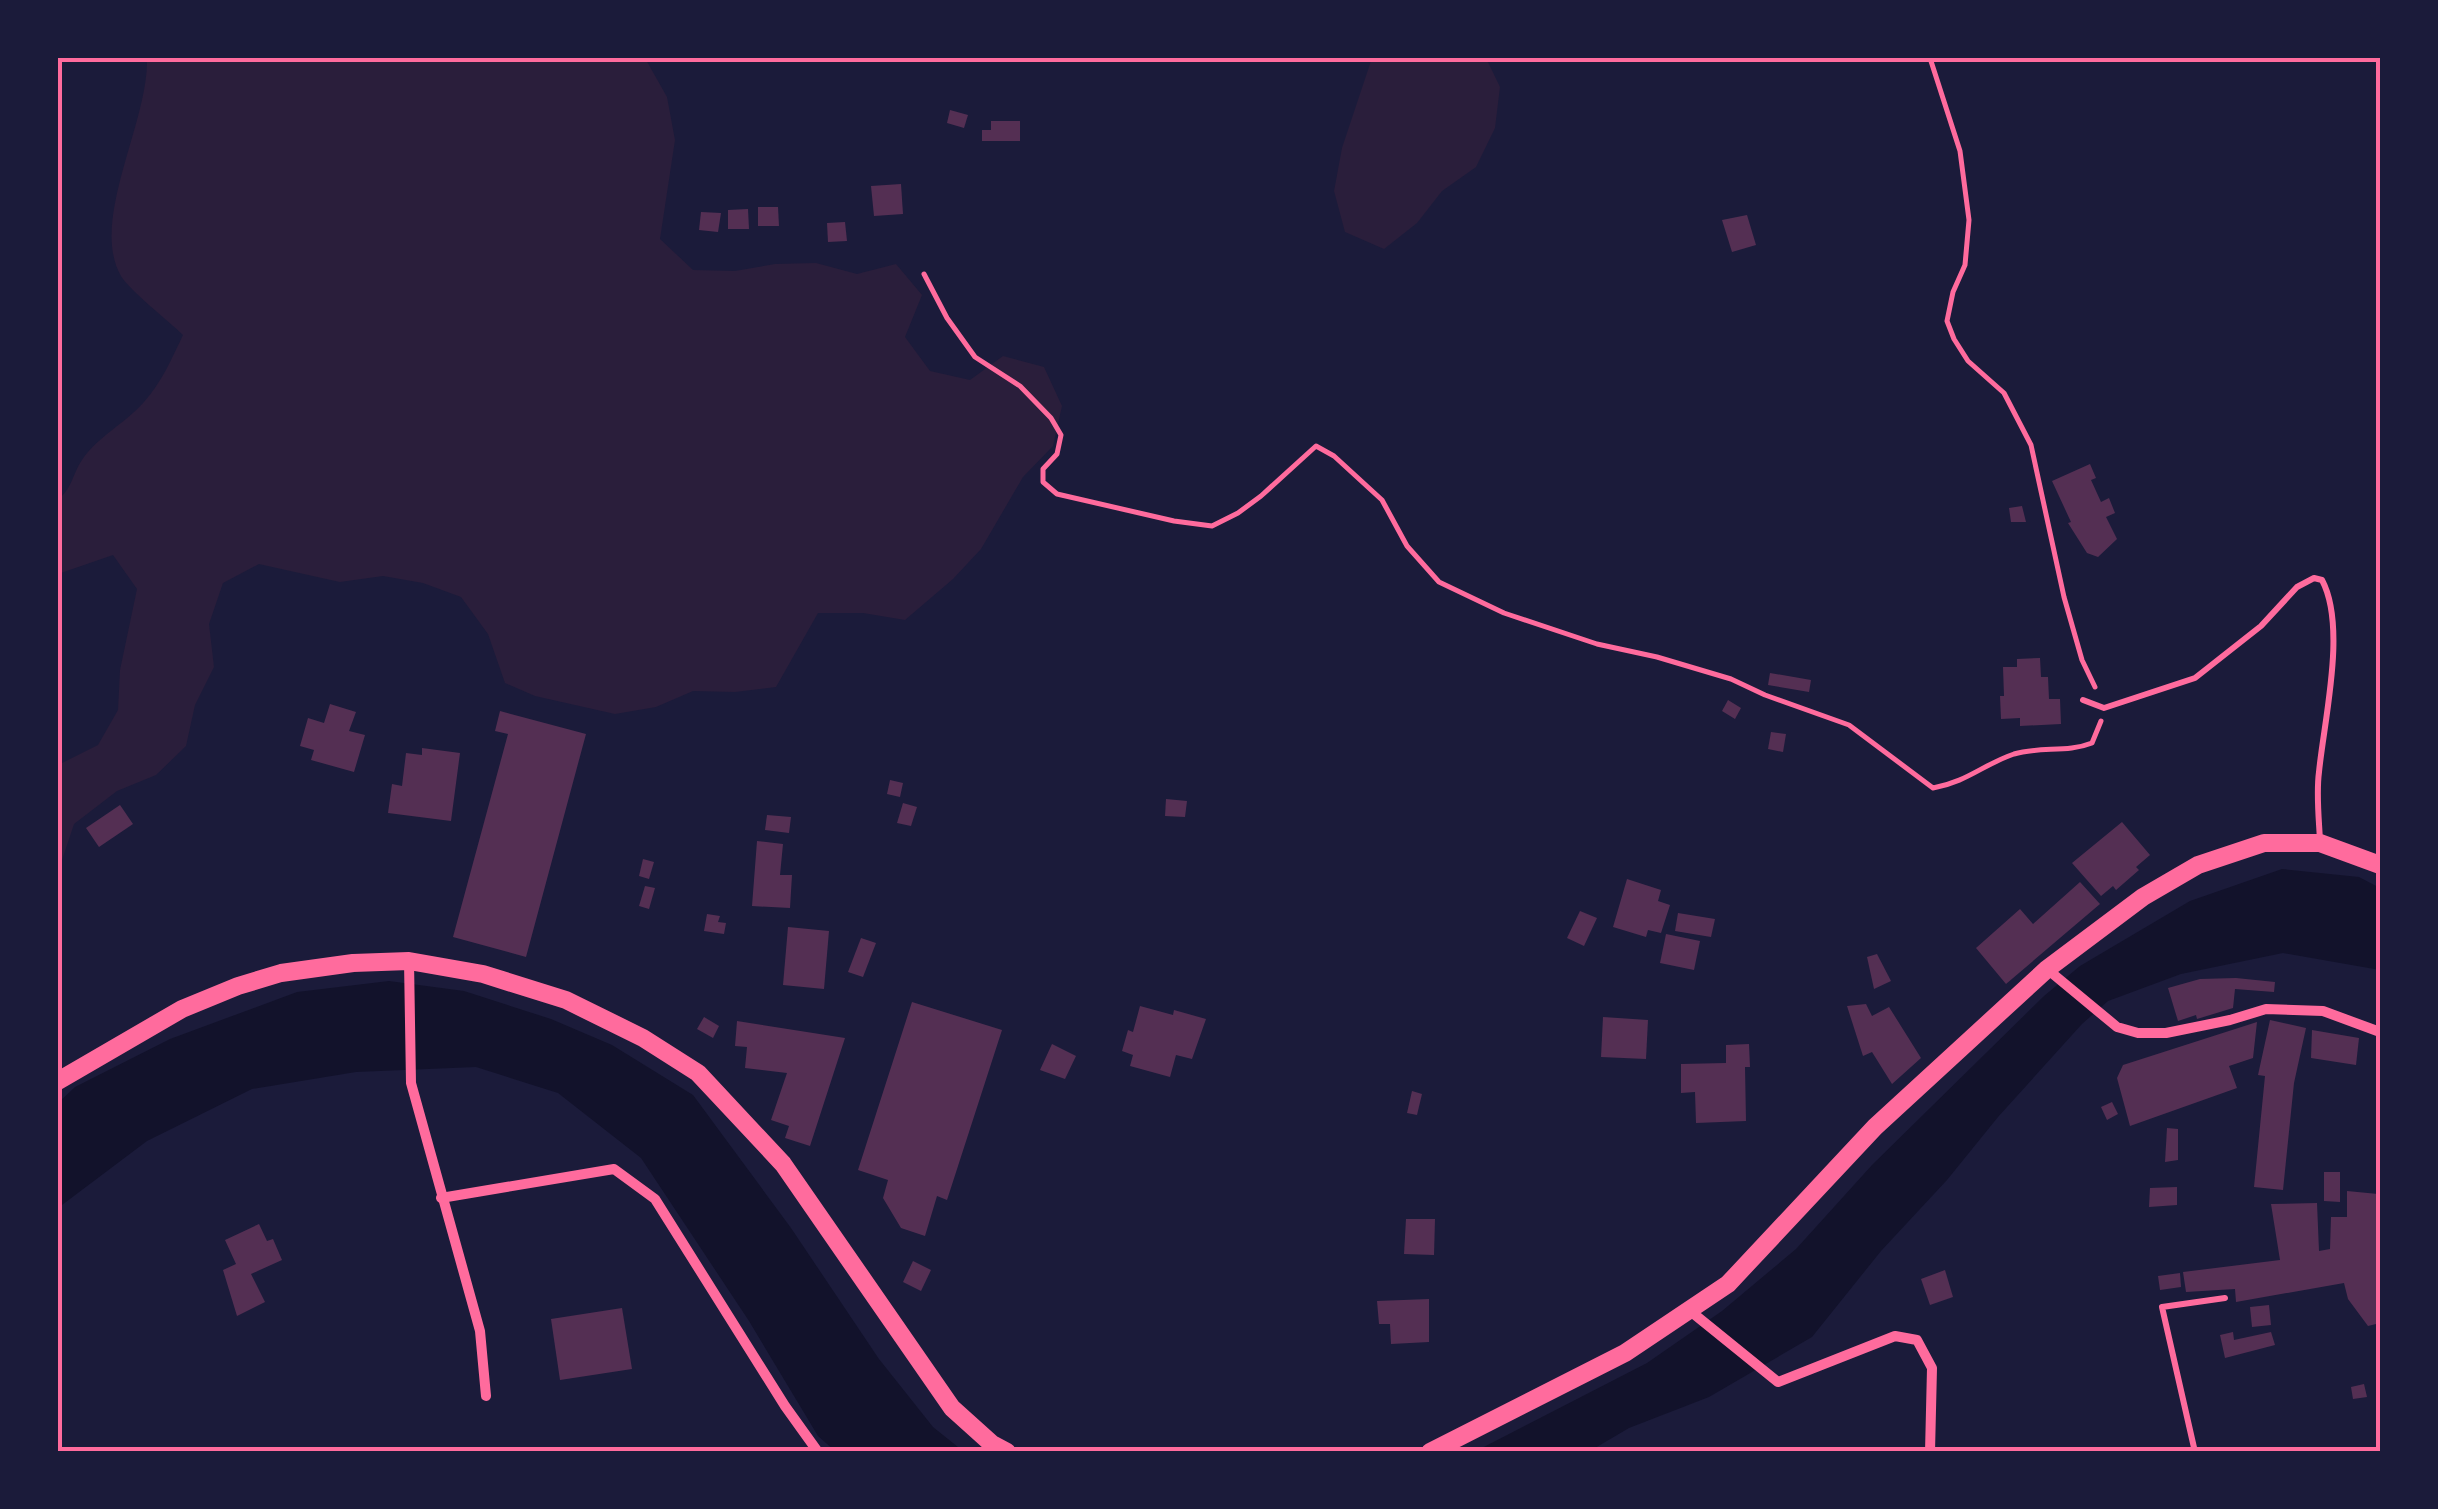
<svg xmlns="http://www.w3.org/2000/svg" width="2438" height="1509" font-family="Barlow,sans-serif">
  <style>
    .green { fill: #2a1e3b }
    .water { fill: #12122b }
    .building { fill: #542f53 }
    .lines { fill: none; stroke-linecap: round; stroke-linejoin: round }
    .path { stroke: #ff6b9d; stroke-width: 5 }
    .service { stroke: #ff6b9d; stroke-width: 6 }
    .minor { stroke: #ff6b9d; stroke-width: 10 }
    .secondary { stroke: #ff6b9d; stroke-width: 18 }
    .neatline { fill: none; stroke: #ff6b9d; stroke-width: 4 }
  </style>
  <rect width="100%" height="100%" fill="#1b1b3a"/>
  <g class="green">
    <path d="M 147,58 L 645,58 L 667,97 L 675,140 L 660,239 L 693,270 L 735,271 L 775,264 L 816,263 L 857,274 L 896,264 L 922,295 L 905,337 L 930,371 L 970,380 L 1003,356 L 1044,367 L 1062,406 L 1053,446 L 1023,477 L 981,549 L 953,579 L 905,620 L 863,613 L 818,613 L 776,687 L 735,692 L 693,691 L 656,707 L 615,714 L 535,696 L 505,683 L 488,634 L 461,597 L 423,583 L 383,576 L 340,582 L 259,564 L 223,583 L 209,624 L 214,667 L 195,705 L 186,746 L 156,775 L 117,791 L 74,824 L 58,872 L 58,765 L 98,745 L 118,710 L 120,670 L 137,589 L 113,555 L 58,574 L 58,499 C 71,491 73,473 82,460 C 98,436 126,423 144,402 C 162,382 172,358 183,335 C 169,321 130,291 121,276 C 89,221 149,122 147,58 Z"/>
    <polygon points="1372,58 1486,58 1500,87 1495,128 1476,167 1442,191 1417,223 1384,249 1345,232 1334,191 1342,148"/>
  </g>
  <g class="water">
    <polygon points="2282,869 2359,877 2380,888 2380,970 2283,953 2181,974 2108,1001 2082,1024 1998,1117 1947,1180 1881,1251 1812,1337 1709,1397 1629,1428 1590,1451 1474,1452 1647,1363 1722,1311 1796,1249 1872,1165 2044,996 2080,966 2190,901"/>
    <polygon points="389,981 464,991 551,1019 612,1045 693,1095 791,1228 879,1359 933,1427 963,1451 835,1451 818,1436 749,1321 641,1158 558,1093 476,1067 356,1072 252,1089 147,1141 58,1208 58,1103 75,1087 170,1039 297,992"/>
  </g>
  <g class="building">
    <polygon points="950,110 968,115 964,128 947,123"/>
    <polygon points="991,121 1020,121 1020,141 982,141 982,130 991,130"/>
    <polygon points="901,184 903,214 874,216 871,186"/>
    <polygon points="758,207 778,207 779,226 758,226"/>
    <polygon points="748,209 749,229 728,229 728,210"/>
    <polygon points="701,212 721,213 718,232 699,230"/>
    <polygon points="1747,215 1756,245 1732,252 1722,220"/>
    <polygon points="845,222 847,241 828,242 827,223"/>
    <polygon points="2090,464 2096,478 2091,480 2101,502 2109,498 2115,513 2106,517 2117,539 2098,557 2087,553 2068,523 2071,522 2052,481"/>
    <polygon points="2022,506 2026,522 2011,522 2009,508"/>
    <polygon points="2040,658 2041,677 2048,677 2049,699 2060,699 2061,724 2020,726 2020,718 2001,719 2000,696 2004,696 2003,667 2017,667 2017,659"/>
    <polygon points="1770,673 1811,680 1809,692 1768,685"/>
    <polygon points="1728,700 1741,708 1735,719 1722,711"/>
    <polygon points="330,704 356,712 349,731 365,735 354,772 311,760 314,750 300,746 308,718 324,723"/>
    <polygon points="500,711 586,734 526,957 453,937 508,734 495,731"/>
    <polygon points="1771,732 1786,734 1783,752 1768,749"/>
    <polygon points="422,748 460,753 451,821 388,813 392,784 402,786 406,753 422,755"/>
    <polygon points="890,780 903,783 900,797 887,794"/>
    <polygon points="1166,799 1187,801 1185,817 1165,816"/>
    <polygon points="903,803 917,807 911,826 897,823"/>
    <polygon points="120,805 133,824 99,847 86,828"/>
    <polygon points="767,815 791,817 789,833 765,830"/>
    <polygon points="2122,822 2150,855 2136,867 2139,870 2116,890 2113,886 2101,896 2072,863"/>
    <polygon points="757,841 783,844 780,875 792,875 790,908 752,906"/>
    <polygon points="643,859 654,862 649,879 639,876"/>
    <polygon points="1627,879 1661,890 1658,901 1670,905 1661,933 1648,930 1646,937 1613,927"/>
    <polygon points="2080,882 2100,904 2006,984 1976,948 2020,909 2033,924"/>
    <polygon points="645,886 655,888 649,909 639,906"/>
    <polygon points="1580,911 1597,918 1584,946 1567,938"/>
    <polygon points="1678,913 1715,919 1711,937 1675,931"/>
    <polygon points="707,914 720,916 718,922 726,923 724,934 704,931"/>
    <polygon points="788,927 829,931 824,989 783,985"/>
    <polygon points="1666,934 1700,941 1694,970 1660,963"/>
    <polygon points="861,938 876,943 863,977 848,972"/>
    <polygon points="1877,954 1891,981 1874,989 1867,957"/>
    <polygon points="2236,978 2275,982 2274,992 2235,989 2233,1008 2197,1019 2196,1015 2178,1021 2168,988 2200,979"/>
    <polygon points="912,1002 1002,1030 947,1200 937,1196 925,1236 901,1228 883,1198 888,1180 858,1170"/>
    <polygon points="1866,1004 1872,1016 1889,1007 1921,1058 1892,1084 1872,1052 1863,1056 1847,1006"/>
    <polygon points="1140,1006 1173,1015 1174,1010 1206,1019 1192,1059 1176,1055 1170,1077 1130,1066 1133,1055 1122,1051 1128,1030 1133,1032"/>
    <polygon points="704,1017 719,1026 713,1038 697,1029"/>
    <polygon points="1603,1017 1648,1020 1646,1059 1601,1057"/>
    <polygon points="2270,1020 2306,1028 2294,1083 2283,1190 2254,1187 2265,1076 2258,1075"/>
    <polygon points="737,1021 845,1038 810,1146 785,1138 789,1126 771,1120 787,1073 745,1068 747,1047 735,1046"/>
    <polygon points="2257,1022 2253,1058 2229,1066 2237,1088 2130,1126 2117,1078 2123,1065"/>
    <polygon points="2312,1030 2359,1038 2356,1065 2311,1058"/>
    <polygon points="1052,1044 1076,1056 1065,1079 1040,1070"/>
    <polygon points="1749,1044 1750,1067 1745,1067 1746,1121 1696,1123 1695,1092 1681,1093 1681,1064 1726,1063 1726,1045"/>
    <polygon points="1412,1091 1422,1094 1417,1115 1407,1113"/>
    <polygon points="2112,1102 2118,1114 2107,1120 2101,1107"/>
    <polygon points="2167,1128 2178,1129 2178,1160 2165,1162"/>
    <polygon points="2324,1172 2340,1172 2340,1202 2324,1201"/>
    <polygon points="2177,1187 2177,1205 2149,1207 2150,1188"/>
    <polygon points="2347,1191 2378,1194 2380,1323 2368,1326 2348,1299 2344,1283 2236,1302 2235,1289 2186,1292 2183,1272 2280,1260 2271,1204 2317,1203 2319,1251 2330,1249 2331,1217 2347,1217"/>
    <polygon points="1406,1219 1435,1219 1434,1255 1404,1254"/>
    <polygon points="259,1224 267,1241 273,1239 282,1260 251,1274 265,1302 237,1316 223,1270 236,1264 225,1240"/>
    <polygon points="913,1261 931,1270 921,1291 903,1282"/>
    <polygon points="1945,1270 1953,1297 1930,1305 1921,1279"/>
    <polygon points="2180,1273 2181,1287 2160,1290 2158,1276"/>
    <polygon points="1429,1299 1429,1342 1391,1344 1390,1324 1379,1324 1377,1301"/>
    <polygon points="2269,1305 2271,1325 2252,1327 2250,1307"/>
    <polygon points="622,1308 632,1369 560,1380 551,1319"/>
    <polygon points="2233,1332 2234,1340 2271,1332 2275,1345 2225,1358 2220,1335"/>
    <polygon points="2364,1384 2367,1397 2353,1399 2351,1387"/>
  </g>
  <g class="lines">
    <g class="path">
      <polyline points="1930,58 1960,151 1969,220 1965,265 1953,292 1947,321 1954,339 1968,361 2004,393 2031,445 2064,597 2082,660 2095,687"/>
      <path d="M 924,274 L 947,318 L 975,357 L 1020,386 L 1051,418 L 1061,435 L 1057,454 L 1043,469 L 1043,482 L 1057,494 L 1174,521 L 1212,526 L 1238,513 L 1261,496 L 1316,446 L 1334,456 L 1382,500 L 1407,546 L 1439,582 L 1504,613 L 1597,644 L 1657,657 L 1731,679 L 1765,695 L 1849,725 L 1933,788 C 1967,782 1984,764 2014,754 C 2040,746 2067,753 2092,743 L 2101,721"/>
      <polyline points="2380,1452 2380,1451"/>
    </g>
    <g class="service">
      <path d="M 2083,700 L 2104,708 L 2195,678 L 2261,626 L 2297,587 L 2314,578 L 2322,580 C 2347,627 2324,720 2319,772 C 2316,794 2319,819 2320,841"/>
      <polyline points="2195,1452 2162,1307 2225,1298"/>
    </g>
    <g class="minor">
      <polyline points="409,961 411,1083 480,1331 486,1396"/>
      <polyline points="2047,969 2117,1027 2138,1033 2166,1033 2230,1020 2266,1009 2323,1011 2380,1032"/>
      <polyline points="441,1198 614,1169 655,1199 785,1406 818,1452"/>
      <polyline points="1689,1310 1778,1382 1895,1336 1917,1340 1932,1368 1930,1452"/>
    </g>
    <g class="secondary">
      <polyline points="58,1081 182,1009 238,986 281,973 353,963 409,961 483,974 566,1000 643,1038 698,1073 783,1164 952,1408 992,1444 1007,1452"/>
      <polyline points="1430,1452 1625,1353 1728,1284 1875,1127 2047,969 2143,897 2198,865 2264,843 2320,843 2380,865"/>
    </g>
  </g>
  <rect width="2438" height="1509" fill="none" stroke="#1b1b3a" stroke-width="120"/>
  <rect x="60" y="60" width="2318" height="1389" class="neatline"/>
</svg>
